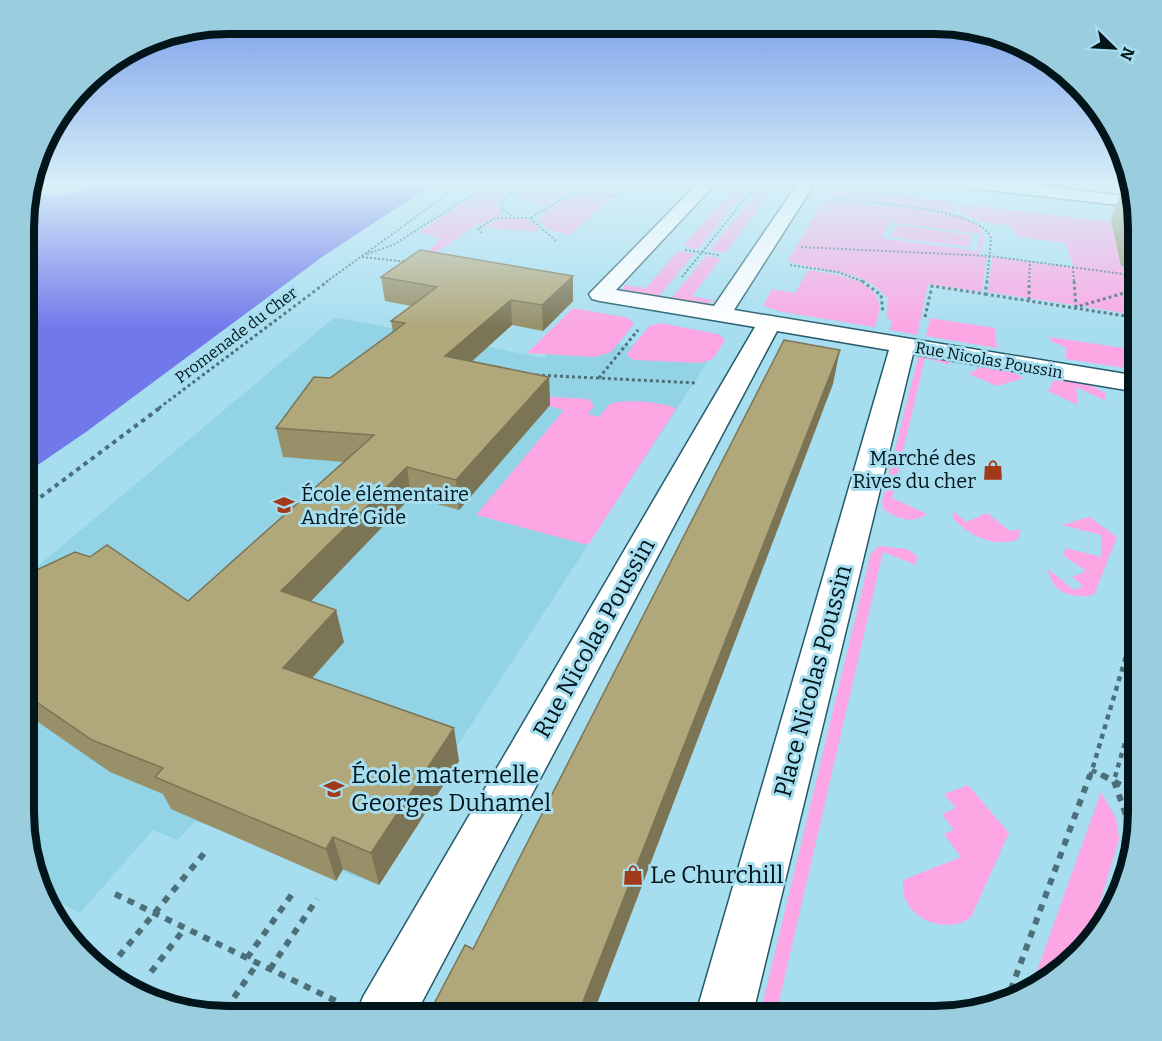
<svg xmlns="http://www.w3.org/2000/svg" width="1162" height="1041" font-family="Bitter,serif">
  <style>
    .built { fill: #92d3e6 }
    .green { fill: #fca6e3; fill-rule: evenodd }
    .water { fill: #7178ea }
    .lines { fill: none; stroke-linecap: round; stroke-linejoin: round }
    .minor-casing { stroke: #245a69; stroke-width: 3 }
    .path-far4 { stroke: #4c707a; stroke-width: 2; stroke-dasharray: 2 2; stroke-linecap: butt }
    .path-far3 { stroke: #4c707a; stroke-width: 3; stroke-dasharray: 3 3; stroke-linecap: butt }
    .path-far2 { stroke: #4c707a; stroke-width: 4; stroke-dasharray: 4.5 4.5; stroke-linecap: butt }
    .path-far1 { stroke: #4c707a; stroke-width: 4.5; stroke-dasharray: 5 5; stroke-linecap: butt }
    .path { stroke: #4c707a; stroke-width: 6; stroke-dasharray: 7 7; stroke-linecap: butt }
    .minor { fill: #fff; fill-rule: evenodd }
    .wall { fill: #979069 }
    .shaded-wall { fill: #7b7555 }
    .building { fill: #b0a77a; stroke: #7b7555; stroke-width: 1.5 }
    .labels { text-anchor: middle; dominant-baseline: central; stroke-width: 6; stroke-linejoin: round; paint-order: stroke }
    .far-street-label { font-size: 16px; fill: #01151a; stroke: #a7deef }
    .poi-label { font-size: 20px; fill: #01151a; stroke: #a7deef; text-anchor: end }
    .near-street-label { font-size: 24px; fill: #01151a; stroke: #a7deef }
    .near-poi-label { font-size: 24px; fill: #01151a; stroke: #a7deef; text-anchor: start }
    .rim { fill: none; stroke: #01151a; stroke-width: 8 }
  </style>
  <rect width="100%" height="100%" fill="#a7deef"/>
  <polygon class="built" points="335,317 544,358 568,334 708,361 450,757 458,761 379,885 195,821 178,840 153,830 80,913 41,893 24,825 26,576"/>
  <g class="green">
    <polygon points="45,183 112,183 62,195 29,194 38,185"/>
    <polygon points="493,183 528,183 504,196 496,205 503,214 502,216 477,225 423,261 408,259 427,252 440,239 419,232"/>
    <polygon points="539,183 585,183 545,206 516,195 520,191"/>
    <path d="M 594,183 L 615,183 L 627,187 L 618,195 L 608,195 L 616,196 L 568,235 L 548,229 L 540,222 L 540,217 C 549,205 568,194 583,194 L 579,192 Z"/>
    <polygon points="738,183 752,183 698,249 683,246"/>
    <polygon points="764,183 778,183 725,253 710,250"/>
    <polygon points="831,187 837,187 956,202 954,212 950,212 824,195"/>
    <path d="M 839,201 C 865,204 962,210 979,226 C 987,234 982,248 978,257 L 987,256 L 982,292 L 928,284 L 917,335 L 890,330 L 892,321 L 887,318 L 888,298 C 858,266 826,274 788,261 L 822,202 ZM 889,222 L 981,234 L 977,251 L 882,238 Z"/>
    <path d="M 962,204 L 1112,222 L 1121,266 L 1138,268 L 1138,317 L 1114,311 L 988,292 L 992,257 L 1074,268 L 1065,243 L 1018,237 L 1011,226 C 993,223 974,222 959,212 Z"/>
    <polygon points="512,218 527,220 538,227 538,232 483,227 496,220"/>
    <polygon points="896,225 971,235 969,247 891,237"/>
    <polygon points="678,251 694,254 657,298 633,294 624,289 624,285 646,288"/>
    <polygon points="706,256 721,258 692,296 715,301 703,304 670,300"/>
    <path d="M 808,270 C 828,273 874,277 879,303 C 880,311 877,320 875,327 L 783,312 L 763,306 L 772,289 L 795,293 Z"/>
    <polygon points="573,308 629,318 634,324 611,352 595,357 527,353"/>
    <polygon points="1125,316 1138,319 1138,370 1066,359 1066,347 1052,342 1049,337 1130,349"/>
    <polygon points="930,318 995,328 997,348 926,336"/>
    <polygon points="660,323 718,334 725,340 713,359 700,363 634,360 626,355 649,326"/>
    <path d="M 929,355 L 948,360 L 950,365 L 925,358 L 892,498 L 927,514 C 913,525 896,518 883,509 L 882,501 L 918,358 Z"/>
    <polygon points="989,366 1008,370 1024,378 997,386 969,374 980,367"/>
    <polygon points="1061,379 1089,384 1105,393 1106,401 1076,387 1078,405 1048,391 1053,381"/>
    <path d="M 505,394 L 589,399 L 594,406 L 588,414 L 599,417 C 602,414 605,408 609,405 C 620,398 666,402 676,409 L 588,545 L 476,515 L 564,410 Z"/>
    <path d="M 953,511 L 966,522 L 987,513 L 1010,531 L 1020,529 L 1020,535 L 1016,540 C 992,547 969,536 953,518 Z"/>
    <path d="M 1089,517 L 1117,537 L 1094,595 C 1073,599 1051,593 1048,569 L 1074,590 L 1083,586 L 1072,577 L 1086,571 L 1064,556 L 1065,548 L 1102,557 L 1101,535 L 1062,525 Z"/>
    <polygon points="879,546 907,549 917,556 916,565 883,552 777,1010 763,1002 871,553"/>
    <path d="M 968,785 L 1009,833 L 971,917 C 950,934 911,922 904,895 C 903,890 903,885 903,880 L 961,857 L 944,834 L 954,830 L 942,814 L 956,808 L 944,794 Z"/>
    <polygon points="1101,792 1116,818 1119,839 1090,935 1068,966 1030,990"/>
  </g>
  <polygon class="water" points="30,183 45,183 38,185 30,194 62,195 112,183 435,183 322,257 86,432 26,473 28,241 37,236 28,235 28,189"/>
  <g class="lines">
    <g class="minor-casing">
      <g id="minor">
        <polygon points="698,183 716,183 616,290 714,306 798,183 815,183 734,310 1138,376 1138,392 913,354 752,1017 695,1017 889,350 777,331 414,1017 355,1017 363,997 755,327 600,301 592,299 589,294"/>
        <polygon points="961,183 1015,183 1133,197 1136,207 969,188"/>
      </g>
    </g>
    <g class="path-far4">
      <polyline points="617,183 632,187"/>
      <polyline points="575,193 622,196"/>
      <path d="M 834,199 C 863,202 985,208 991,239 L 987,282"/>
      <polyline points="512,215 502,210 501,203 508,196 531,183"/>
      <polyline points="482,233 478,229 495,218 530,218"/>
      <polyline points="556,241 530,218 590,183"/>
      <polyline points="801,247 990,256 1138,276"/>
      <polyline points="685,250 719,255"/>
      <polyline points="367,254 393,245 491,183"/>
      <polyline points="362,257 408,262"/>
      <polyline points="790,265 838,272 864,282"/>
      <polyline points="1073,267 1074,282"/>
      <polyline points="682,277 758,183"/>
      <polyline points="326,282 463,183"/>
      <polyline points="1029,282 1030,261"/>
    </g>
    <g class="path-far3">
      <polyline points="862,281 881,295 883,312"/>
      <polyline points="1074,281 1076,307 1138,289"/>
      <polyline points="985,294 1138,318"/>
      <polyline points="1029,300 1029,281"/>
      <polyline points="925,317 932,286 985,294 987,281"/>
      <polyline points="536,375 697,383"/>
      <polyline points="599,378 638,330"/>
      <polyline points="159,408 328,281"/>
    </g>
    <polyline class="path-far2" points="26,508 161,407"/>
    <g class="path-far1">
      <polyline points="1092,770 1105,777"/>
      <polyline points="1090,777 1138,616"/>
      <polyline points="1115,777 1138,698"/>
    </g>
    <g class="path">
      <polyline points="1102,775 1138,794"/>
      <polyline points="115,894 336,1001"/>
      <polyline points="1110,908 1132,832 1114,781 1116,775"/>
      <polyline points="119,956 206,851"/>
      <polyline points="247,958 295,890"/>
      <polyline points="270,969 317,899"/>
      <polyline points="151,972 185,928"/>
      <polyline points="1006,1003 1090,775"/>
      <polyline points="226,1009 257,964"/>
    </g>
    <use href="#minor" class="minor"/>
  </g>
  <g class="wall">
    <polygon points="1121,192 1138,215 1138,268 1121,266 1111,220"/>
    <polygon points="573,276 573,301 543,331 512,325 472,361 549,377 550,405 459,510 411,497 311,601 344,642 312,678 459,761 379,885 343,869 336,881 171,809 163,794 110,772 25,713 26,575 188,601 344,462 283,457 276,428 330,378 393,332 391,321 411,306 385,301 381,277"/>
  </g>
  <g class="shaded-wall">
    <polygon points="573,276 573,301 543,331 542,305"/>
    <polygon points="511,300 512,325 448,383 445,356"/>
    <polygon points="840,350 833,384 592,1017 577,1017"/>
    <polygon points="549,377 550,405 459,510 456,480"/>
    <polygon points="407,467 411,497 290,623 281,591"/>
    <polygon points="336,610 344,642 293,700 283,668"/>
    <polygon points="454,728 459,761 379,885 371,853"/>
    <polygon points="333,837 343,869 336,881 326,849"/>
  </g>
  <g class="building">
    <polygon points="1121,192 1132,194 1138,215 1138,237 1133,236"/>
    <polygon points="420,250 573,276 542,305 511,300 445,356 549,377 456,480 407,467 281,591 336,610 283,668 454,728 371,853 333,837 326,849 155,777 163,768 92,740 25,694 26,575 75,552 90,557 107,545 188,601 374,435 276,428 314,377 330,378 405,323 391,321 437,287 381,277"/>
    <polygon points="784,340 840,350 577,1017 427,1017 465,945 473,949"/>
  </g>
  <linearGradient id="sky" x2="0" y2="1"><stop stop-color="#789ce9"/><stop offset="0.56" stop-color="#d7f0f8"/><stop offset="1" stop-color="#d7f0f8" stop-opacity="0"/></linearGradient>
  <rect width="1162" height="329" fill="url(#sky)"/>
  <defs>
    <g id="shop-bare" transform="scale(1.62)"><path d="M-5-2.5h2.3a2.7 3.5 0 0 1 5.4 0H5L5.5 6h-11ZM-1.5-2.5h3a1.5 2.3 0 0 0-3 0Z" fill="#a13a18" stroke="#a7deef" stroke-width="2.5" paint-order="stroke"/></g>
    <g id="school-bare" transform="scale(1.62)"><path d="M0-5L7-2L0 1L-7-2ZM-4 1L0 2.5L4 1V4Q0 6-4 4Z" fill="#a13a18" stroke="#a7deef" stroke-width="2.5" paint-order="stroke"/></g>
  </defs>
  <g fill-rule="evenodd">
    <use href="#shop-bare" x="993" y="470"/>
    <use href="#school-bare" x="284" y="505"/>
    <use href="#school-bare" x="334" y="789"/>
    <use href="#shop-bare" x="633" y="875"/>
  </g>
  <g class="labels">
    <g class="far-street-label">
      <text transform="translate(236 335) rotate(-37)">Promenade du Cher</text>
      <text transform="translate(989 360) rotate(10)">Rue Nicolas Poussin</text>
    </g>
    <g class="poi-label">
      <text x="976" y="458">Marché des<tspan x="976" dy="23">Rives du cher</tspan></text>
      <text x="301" y="494" text-anchor="start">École élémentaire<tspan x="301" dy="23">André Gide</tspan></text>
    </g>
    <g class="near-street-label">
      <text transform="translate(594 638) rotate(-61)">Rue Nicolas Poussin</text>
      <text transform="translate(813 681) rotate(-75)">Place Nicolas Poussin</text>
    </g>
    <g class="near-poi-label">
      <text x="351" y="775">École maternelle<tspan x="351" dy="28">Georges Duhamel</tspan></text>
      <text x="650" y="875">Le Churchill</text>
    </g>
  </g>
  <path d="M0 0H1162V1041H0ZM228 34H934A194 194 0 0 1 1128 228V812A194 194 0 0 1 934 1006H228A194 194 0 0 1 34 812V228A194 194 0 0 1 228 34Z" fill="#9acede" fill-rule="evenodd"/>
  <path class="rim" d="M228 34H934A194 194 0 0 1 1128 228V812A194 194 0 0 1 934 1006H228A194 194 0 0 1 34 812V228A194 194 0 0 1 228 34Z"/>
  <g transform="translate(1114 48) rotate(114)" stroke="#a7deef" stroke-width="4.5" paint-order="stroke">
  <path d="M0-4.5L10 22L0 15L-10 22Z" fill="#01151a"/>
  <text y="-9" font-size="16" font-weight="bold" text-anchor="middle" fill="#01151a">N</text>
  </g>
</svg>
